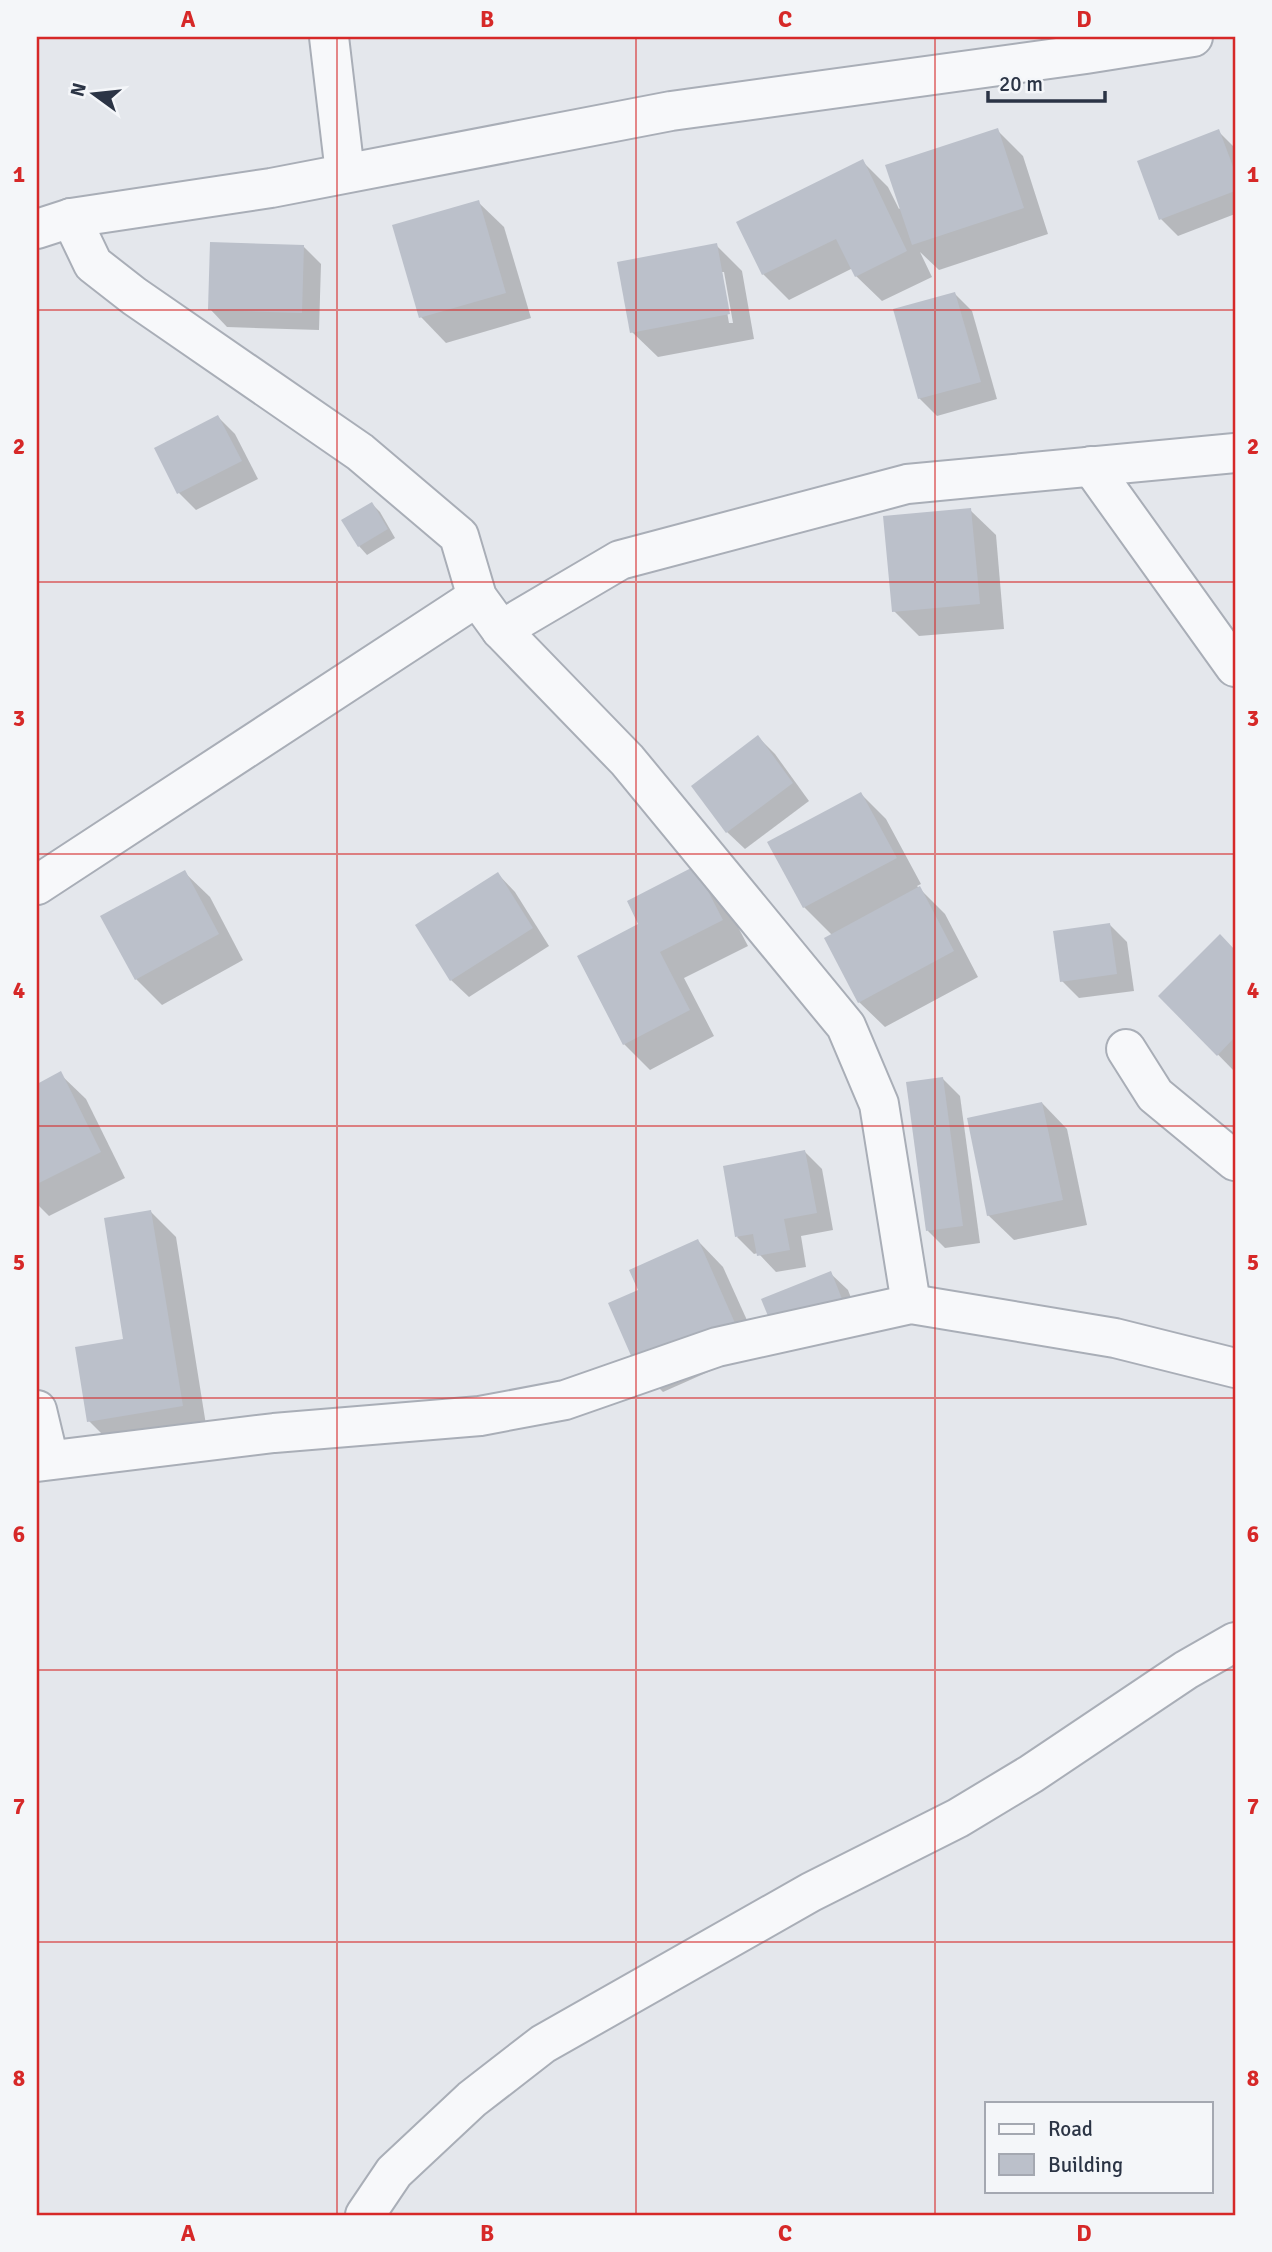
<svg xmlns="http://www.w3.org/2000/svg" width="1272" height="2252" font-family="Signika,sans-serif">
  <style>
    .shadow { fill: #0003; fill-rule: evenodd }
    .building { fill: #bbc0ca }
    .lines { fill: none; stroke-linecap: round; stroke-linejoin: round }
    .minor-casing { stroke: #a9aeb7; stroke-width: 42 }
    .minor { stroke: #f7f8fa; stroke-width: 38 }
    .grid { fill: none; stroke: #d62828; stroke-width: 2; stroke-opacity: 0.55 }
    .neatline { fill: none; stroke: #d62828; stroke-width: 2.5 }
    .grid-label { font-size: 23px; text-anchor: middle; font-weight: bold; fill: #d62828 }
  </style>
  <rect width="100%" height="100%" fill="#e4e7ec"/>
  <g class="shadow">
    <polygon points="997,130 1023,156 1048,234 939,270 920,252 932,277 882,301 856,276 853,268 789,300 763,274 863,162 888,187 899,209"/>
    <polygon points="1218,131 1235,148 1235,214 1178,236 1161,219"/>
    <polygon points="478,202 504,227 531,318 446,343 421,317"/>
    <path d="M 716,245 L 742,271 L 754,339 L 658,357 L 632,332 ZM 720,272 L 724,272 L 733,323 L 729,323 Z"/>
    <polygon points="304,247 321,264 319,330 227,327 210,309"/>
    <polygon points="955,294 972,311 997,399 937,416 919,398"/>
    <polygon points="218,417 235,434 258,479 196,510 179,493 156,449"/>
    <polygon points="372,504 380,512 395,538 367,555 359,546 344,521"/>
    <polygon points="970,510 996,535 1004,629 919,636 894,611"/>
    <polygon points="758,737 775,754 809,801 745,849 727,832 693,786"/>
    <polygon points="861,794 886,819 921,884 917,886 945,914 978,977 885,1027 859,1002 832,935 804,907 770,842"/>
    <polygon points="695,868 720,893 748,946 684,978 714,1036 650,1070 624,1044 640,925"/>
    <polygon points="184,872 210,897 243,960 162,1005 136,979"/>
    <polygon points="498,874 515,892 549,946 469,997 451,980"/>
    <polygon points="1110,925 1127,942 1134,991 1079,998 1062,981"/>
    <polygon points="1220,937 1235,952 1235,1072 1161,996"/>
    <polygon points="60,1074 86,1099 125,1178 49,1216 37,1204 37,1086"/>
    <polygon points="943,1079 960,1096 980,1243 945,1248 928,1231"/>
    <polygon points="1042,1103 1067,1129 1087,1225 1014,1240 988,1215"/>
    <polygon points="805,1152 822,1169 833,1230 801,1236 806,1267 776,1272 758,1253 754,1254 737,1237"/>
    <polygon points="151,1212 176,1237 207,1431 114,1446 89,1421 125,1340"/>
    <polygon points="698,1241 723,1267 760,1349 663,1392 637,1366"/>
    <polygon points="830,1273 848,1290 858,1316 775,1327"/>
  </g>
  <g class="building">
    <polygon points="998,128 1024,208 912,245 885,165"/>
    <polygon points="1219,129 1235,172 1235,191 1159,220 1137,161"/>
    <polygon points="863,159 907,251 855,277 836,239 762,275 736,222"/>
    <polygon points="479,200 506,293 419,318 392,225"/>
    <polygon points="210,242 304,245 302,313 208,310"/>
    <polygon points="717,243 730,314 630,333 617,262"/>
    <polygon points="955,292 981,382 918,399 893,309"/>
    <polygon points="218,415 242,461 177,494 154,448"/>
    <polygon points="372,502 388,529 358,547 341,520"/>
    <polygon points="971,508 980,604 892,612 883,516"/>
    <polygon points="758,735 793,783 726,833 691,786"/>
    <polygon points="861,792 897,858 803,908 767,842"/>
    <polygon points="695,866 723,920 660,952 690,1010 623,1045 577,956 638,924 627,901"/>
    <polygon points="185,870 219,934 135,980 100,916"/>
    <polygon points="498,872 533,928 450,981 415,925"/>
    <polygon points="920,886 954,951 858,1003 824,938"/>
    <polygon points="1110,923 1117,974 1060,982 1053,931"/>
    <polygon points="1220,934 1235,950 1235,1037 1217,1056 1158,996"/>
    <polygon points="61,1071 101,1152 37,1184 37,1084"/>
    <polygon points="943,1077 963,1226 926,1231 906,1082"/>
    <polygon points="1042,1102 1063,1200 987,1216 967,1118"/>
    <polygon points="805,1150 817,1213 784,1219 790,1250 757,1256 753,1234 735,1237 723,1166"/>
    <polygon points="151,1210 183,1406 87,1422 75,1347 123,1339 104,1218"/>
    <polygon points="698,1239 735,1323 636,1367 608,1303 638,1290 629,1270"/>
    <polygon points="831,1271 842,1299 773,1328 761,1299"/>
  </g>
  <g class="lines">
    <g class="minor-casing">
      <g id="minor">
        <polyline points="329,37 345,173"/>
        <polyline points="71,218 93,264 134,296 360,452 459,536 477,597 501,630 627,760 846,1026 879,1104 911,1304"/>
        <polyline points="37,229 71,218 271,188 671,111 1086,54 1193,37"/>
        <polyline points="1091,466 1235,667"/>
        <polyline points="501,630 620,560 907,484 1235,453"/>
        <polyline points="37,885 477,597"/>
        <polyline points="1126,1049 1155,1095 1235,1161"/>
        <polyline points="37,1410 49,1460"/>
        <polyline points="37,1462 274,1433 480,1416 565,1400 717,1347 911,1304 1115,1338 1235,1368"/>
        <polyline points="365,2215 394,2172 472,2099 543,2044 811,1892 958,1818 1031,1774 1186,1670 1235,1642"/>
      </g>
    </g>
    <use href="#minor" class="minor"/>
  </g>
  <path class="grid" d="M 337,37 L 337,2215M 636,37 L 636,2215M 935,37 L 935,2215M 37,310 L 1235,310M 37,582 L 1235,582M 37,854 L 1235,854M 37,1126 L 1235,1126M 37,1398 L 1235,1398M 37,1670 L 1235,1670M 37,1942 L 1235,1942"/>
  <rect width="1272" height="2252" fill="none" stroke="#f4f6f9" stroke-width="77"/>
  <rect x="985" y="2102" width="228" height="91" fill="#f4f6f9" stroke="#a4a8b1" stroke-width="2"/>
  <rect x="999" y="2124" width="35" height="10" fill="#f7f8fa" stroke="#a4a8b1" stroke-width="2"/>
  <text x="1048" y="2136" font-size="21" fill="#2b3445">Road</text>
  <rect x="999" y="2154" width="35" height="21" fill="#bbc0ca" stroke="#a4a8b1" stroke-width="2"/>
  <text x="1048" y="2172" font-size="21" fill="#2b3445">Building</text>
  <g transform="translate(94 94) rotate(285)" stroke="#f4f6f9" stroke-width="5" paint-order="stroke">
  <path d="M0-5L12 26L0 18L-12 26Z" fill="#2b3445"/>
  <text y="-10" font-size="19" font-weight="bold" text-anchor="middle" fill="#2b3445">N</text>
  </g>
  <path d="M988 91v10h117v-10" fill="none" stroke="#2b3445" stroke-width="3.5"/>
  <text x="999" y="91" font-size="21" fill="#2b3445" stroke="#f4f6f9" stroke-width="5" paint-order="stroke">20 m</text>
  <rect x="38" y="38" width="1196" height="2176" class="neatline"/>
  <g class="grid-label">
    <text x="188" y="27">A</text>
    <text x="487" y="27">B</text>
    <text x="785" y="27">C</text>
    <text x="1084" y="27">D</text>
    <text x="19" y="182">1</text>
    <text x="1253" y="182">1</text>
    <text x="19" y="454">2</text>
    <text x="1253" y="454">2</text>
    <text x="19" y="726">3</text>
    <text x="1253" y="726">3</text>
    <text x="19" y="998">4</text>
    <text x="1253" y="998">4</text>
    <text x="19" y="1270">5</text>
    <text x="1253" y="1270">5</text>
    <text x="19" y="1542">6</text>
    <text x="1253" y="1542">6</text>
    <text x="19" y="1814">7</text>
    <text x="1253" y="1814">7</text>
    <text x="19" y="2086">8</text>
    <text x="1253" y="2086">8</text>
    <text x="188" y="2241">A</text>
    <text x="487" y="2241">B</text>
    <text x="785" y="2241">C</text>
    <text x="1084" y="2241">D</text>
  </g>
</svg>
